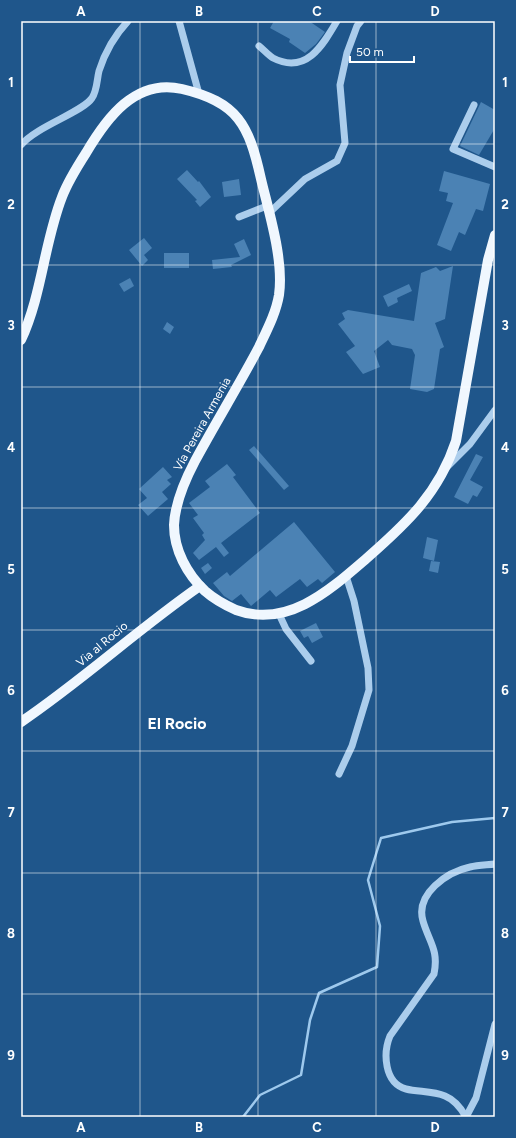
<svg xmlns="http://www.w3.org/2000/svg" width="516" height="1138" font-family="Figtree,sans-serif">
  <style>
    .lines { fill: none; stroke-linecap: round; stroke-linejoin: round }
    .stream { stroke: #9ec9ed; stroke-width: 2.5 }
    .building { fill: #4b82b4 }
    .minor { stroke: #abcdec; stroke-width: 7 }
    .major { stroke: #f0f7fe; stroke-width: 10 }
    .grid { fill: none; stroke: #fff; stroke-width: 1; stroke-opacity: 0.55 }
    .labels { text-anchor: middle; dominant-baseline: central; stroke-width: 3; stroke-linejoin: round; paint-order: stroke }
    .street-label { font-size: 12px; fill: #fff; stroke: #1f568b }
    .district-label { font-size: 16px; font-weight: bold; fill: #fff; stroke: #1f568b }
    .neatline { fill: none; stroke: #fff; stroke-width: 1.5 }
    .grid-label { font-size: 13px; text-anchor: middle; font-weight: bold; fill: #fff }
  </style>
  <rect width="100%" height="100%" fill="#1f568b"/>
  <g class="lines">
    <polyline class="stream" points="243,1117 260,1095 301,1075 310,1020 319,993 377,967 380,926 368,880 381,838 452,822 495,818"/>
  </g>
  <g class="building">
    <polygon points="274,21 309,21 325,32 316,44 305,53 289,42 290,39 270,28"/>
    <polygon points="481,102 495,110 495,128 479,155 460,146"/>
    <polygon points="187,170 198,182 199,181 211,197 200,207 195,201 197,200 177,179"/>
    <polygon points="444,171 490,184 483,211 476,209 465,235 459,232 451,251 437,245 453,203 446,201 448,193 439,191"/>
    <polygon points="239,179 241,195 224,197 222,182"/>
    <polygon points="144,238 152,248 144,255 148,260 142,266 129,250"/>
    <polygon points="244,239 251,255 231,265 232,267 213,269 212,260 240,257 234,244"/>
    <rect x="164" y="253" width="25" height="15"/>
    <polygon points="453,266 445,319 435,323 444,347 440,349 434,389 427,392 410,389 415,355 412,349 392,345 388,340 374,351 380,367 363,374 346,352 355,346 338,324 345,319 342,313 348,310 414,321 421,273 436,267 440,271"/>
    <polygon points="130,278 134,286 124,292 119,284"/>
    <polygon points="409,284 412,291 397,298 398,302 388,307 383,296"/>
    <polygon points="167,322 174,327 170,334 163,329"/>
    <polygon points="254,446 289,486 284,490 249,450"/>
    <polygon points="476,454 483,457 470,480 483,487 477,497 473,495 468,504 454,497"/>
    <polygon points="227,464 236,475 233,477 260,513 221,543 229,553 224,557 216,547 199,560 193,553 205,540 202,535 204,533 193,518 198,515 189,503 210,487 205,481"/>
    <polygon points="163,467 172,477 167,480 171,484 162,492 168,499 148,516 138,505 147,498 139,489"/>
    <polygon points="294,522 335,572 322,583 318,579 307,587 300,579 276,597 270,590 251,606 241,594 232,601 224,596 213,583 227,572 230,576"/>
    <polygon points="427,537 438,540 434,561 423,558"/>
    <polygon points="431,561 440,562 438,573 429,571"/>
    <polygon points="208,563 212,568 205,574 201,568"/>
    <polygon points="316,623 323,637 312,643 308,636 304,638 300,631"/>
  </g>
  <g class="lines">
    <g class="minor">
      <polyline points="179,21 199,94"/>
      <path d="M 259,46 C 264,50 268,55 273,58 C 306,75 323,45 337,21"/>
      <polyline points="474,105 453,149 495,167"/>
      <path d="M 21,145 C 37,126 83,112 92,98 C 97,91 97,79 99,71 C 105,52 115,35 128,21"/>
      <polyline points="269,213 305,179 337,161 345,143 340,85 347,53 357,26 361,21"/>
      <polyline points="239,217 267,206"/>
      <polyline points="448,466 470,444 495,410"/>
      <polyline points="279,614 286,629 311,661"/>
      <polyline points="339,774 352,746 369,690 368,668 354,601 346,576"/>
      <path d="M 466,1117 C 461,1108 455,1100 445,1096 C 433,1091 418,1092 406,1089 C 384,1083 383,1053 390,1036 L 434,974 C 439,950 429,942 423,921 C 415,894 447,872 470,867 C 478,865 487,865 495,864"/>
      <polyline points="466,1117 476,1098 495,1024"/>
    </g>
    <g class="major">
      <path d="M 21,340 C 42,295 44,243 62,197 C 68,181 77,167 86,153 C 106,119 135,78 182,89 C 238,102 249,125 261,179 C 269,213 284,260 279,295 C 276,313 267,330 259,347 C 239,385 216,422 195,461 C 185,480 175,503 174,525 C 174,550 187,574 205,591 C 214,599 225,605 236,610 C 288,629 331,589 367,558 C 407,523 439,493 456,441 L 488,260 L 495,235"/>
      <path d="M 21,722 C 83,680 138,629 200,586"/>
    </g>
  </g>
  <path class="grid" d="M 140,21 L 140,1117M 258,21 L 258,1117M 376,21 L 376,1117M 21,144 L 495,144M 21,265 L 495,265M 21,387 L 495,387M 21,508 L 495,508M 21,630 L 495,630M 21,751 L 495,751M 21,873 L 495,873M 21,994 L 495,994"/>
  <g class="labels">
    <g class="street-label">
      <text transform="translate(202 424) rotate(-61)">Vía Pereira Armenia</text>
      <text transform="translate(102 644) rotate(-40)">Via al Rocio</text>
    </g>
    <g class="district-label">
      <text x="177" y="723">El Rocio</text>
    </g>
  </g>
  <rect width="516" height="1138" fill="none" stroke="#1f568b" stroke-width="44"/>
  <path d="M350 56v6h64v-6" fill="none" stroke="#ffffff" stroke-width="2"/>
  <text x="356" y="56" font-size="12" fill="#ffffff" stroke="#1f568b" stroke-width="3" paint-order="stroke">50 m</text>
  <rect x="22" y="22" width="472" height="1094" class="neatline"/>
  <g class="grid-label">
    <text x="81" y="16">A</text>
    <text x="199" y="16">B</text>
    <text x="317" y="16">C</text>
    <text x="435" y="16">D</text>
    <text x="11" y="87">1</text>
    <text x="505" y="87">1</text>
    <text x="11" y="209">2</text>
    <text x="505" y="209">2</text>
    <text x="11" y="330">3</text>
    <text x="505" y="330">3</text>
    <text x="11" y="452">4</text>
    <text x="505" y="452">4</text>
    <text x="11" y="574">5</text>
    <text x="505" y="574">5</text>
    <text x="11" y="695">6</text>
    <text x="505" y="695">6</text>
    <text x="11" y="817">7</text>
    <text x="505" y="817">7</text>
    <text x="11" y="938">8</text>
    <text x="505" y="938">8</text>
    <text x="11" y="1060">9</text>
    <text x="505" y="1060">9</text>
    <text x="81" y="1132">A</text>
    <text x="199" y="1132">B</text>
    <text x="317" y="1132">C</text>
    <text x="435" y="1132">D</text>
  </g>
</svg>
